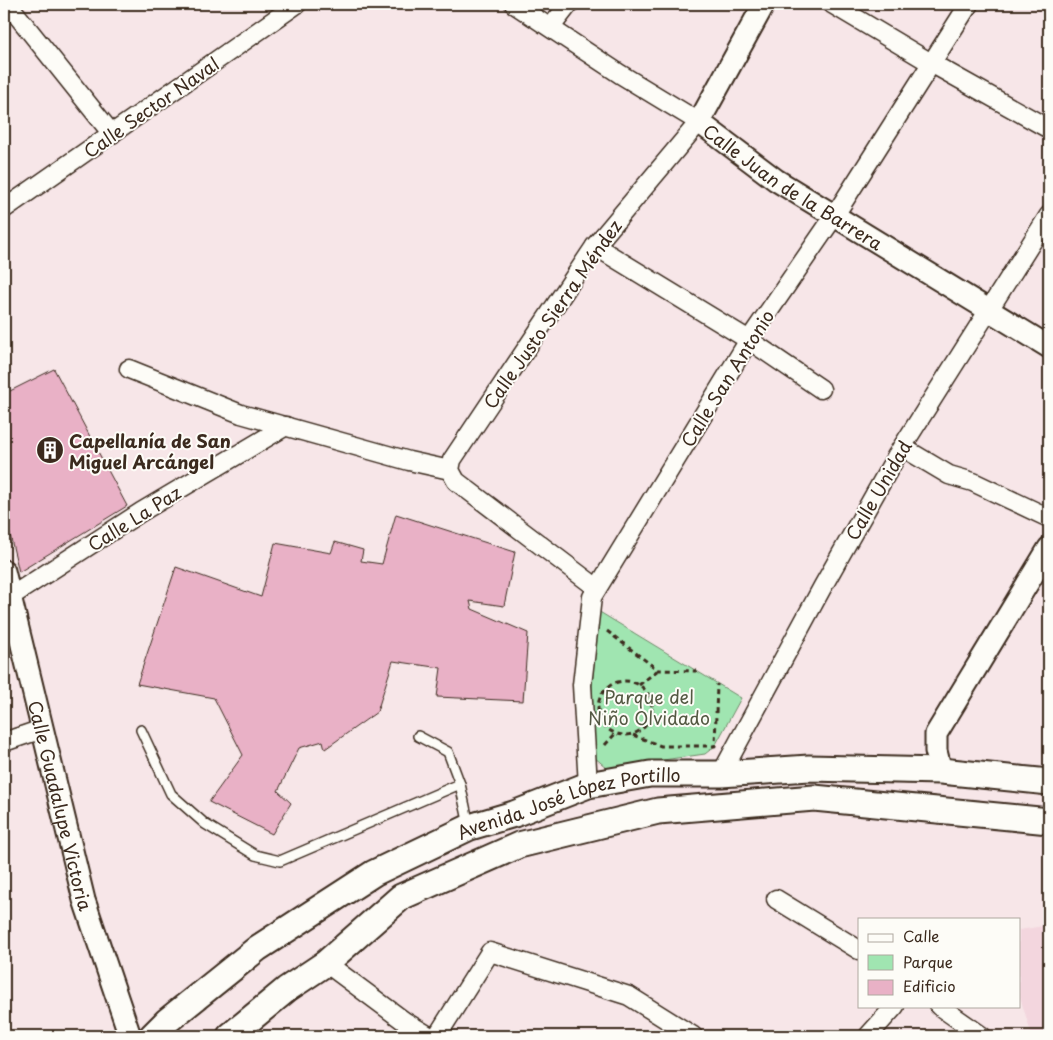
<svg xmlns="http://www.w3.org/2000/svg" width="1053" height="1040" font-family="'Playpen Sans',sans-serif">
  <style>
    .built { fill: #f3d6de }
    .green { fill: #a0e5b1; stroke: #6e8868 }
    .building { fill: #e9b1c6; stroke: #3b2a1e }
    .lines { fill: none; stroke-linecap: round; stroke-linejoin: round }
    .service-casing { stroke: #3b2a1e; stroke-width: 12 }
    .minor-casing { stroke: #3b2a1e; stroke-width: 21 }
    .tertiary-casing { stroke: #3b2a1e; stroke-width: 25 }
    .secondary-casing { stroke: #3b2a1e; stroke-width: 29 }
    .path { stroke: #3b2a1e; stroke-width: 3; stroke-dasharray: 5 4; stroke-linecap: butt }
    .service { stroke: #fdfcf7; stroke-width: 9 }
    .minor { stroke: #fdfcf7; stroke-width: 18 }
    .tertiary { stroke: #fdfcf7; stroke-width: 21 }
    .secondary { stroke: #fdfcf7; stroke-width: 25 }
    .labels { text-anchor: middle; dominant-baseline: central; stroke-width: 4; stroke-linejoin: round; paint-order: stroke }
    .street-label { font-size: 18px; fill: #3b2a1e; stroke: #fdfcf7 }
    .poi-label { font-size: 18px; font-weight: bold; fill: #3b2a1e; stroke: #fdfcf7; text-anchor: start }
    .park-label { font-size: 18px; fill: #545943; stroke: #fdfcf7 }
  </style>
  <rect width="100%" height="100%" fill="#f7e6e8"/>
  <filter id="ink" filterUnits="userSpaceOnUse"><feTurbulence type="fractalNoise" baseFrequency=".02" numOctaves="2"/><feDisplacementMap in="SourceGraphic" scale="10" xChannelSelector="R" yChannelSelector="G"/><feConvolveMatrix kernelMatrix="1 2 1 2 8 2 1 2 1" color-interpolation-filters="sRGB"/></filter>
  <g filter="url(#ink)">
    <polygon class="built" points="1049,925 1049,1036 1032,1036 1019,994 1019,930"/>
    <polygon class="green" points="598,611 741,698 715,746 705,754 607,768 594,757 592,686"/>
    <g class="building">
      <polygon points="54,369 127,506 19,572 4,510 4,394"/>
      <polygon points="396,514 515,552 504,606 470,601 472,609 528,633 523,701 437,697 441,668 393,661 377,712 325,749 323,741 299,748 278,791 291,803 272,834 209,802 243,755 214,698 137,684 176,567 261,597 275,543 331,553 335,542 363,550 361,561 382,564"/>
    </g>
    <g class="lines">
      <g class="service-casing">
        <g id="service">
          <polyline points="141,730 171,794 205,824 255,855 280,861 460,784"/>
          <polyline points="418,736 448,752 460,784 469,825"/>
        </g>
      </g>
      <g class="minor-casing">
        <g id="minor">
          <polyline points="8,4 112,134"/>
          <polyline points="514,4 620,74 699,122 595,246 452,460 450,470 456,481 597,588"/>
          <polyline points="832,4 931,63 1049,129"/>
          <polyline points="551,27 569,4"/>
          <polyline points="4,209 297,4"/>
          <polyline points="595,246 749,340 821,389"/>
          <polyline points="129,369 241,414 409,461 450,470"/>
          <polyline points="902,447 949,475 973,482 1049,518"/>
          <polyline points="10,597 141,512 286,426"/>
          <polyline points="4,742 42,729"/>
          <polyline points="721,774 823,586 897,455 1049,215"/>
          <polyline points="588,785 582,685 592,597 749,340 835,215 969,4"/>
          <polyline points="776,899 859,950"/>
          <polyline points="326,963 404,1021 429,1036"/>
          <polyline points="939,1006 982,1036"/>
          <polyline points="437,1036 490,952 629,996 693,1036"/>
          <polyline points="868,1036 895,1006"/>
        </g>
      </g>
      <g class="tertiary-casing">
        <g id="tertiary">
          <path id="s1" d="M 764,4 L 699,122 L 776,180 L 1049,347"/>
          <path id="s2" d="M 4,571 L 84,900 L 130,1036"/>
          <polyline points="941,771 936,751 936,734 1049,548"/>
        </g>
      </g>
      <g class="secondary-casing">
        <g id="secondary">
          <path id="s3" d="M 152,1036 L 167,1021 L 258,948 L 374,873 L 470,827 L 514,814 L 588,785 L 650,774 L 721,774 L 809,768 L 941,771 L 1049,782"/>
          <polyline points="230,1036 287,989 326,963 401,897 519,845 658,811 814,798 1049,821"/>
        </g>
      </g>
      <g class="path">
        <polyline points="607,631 658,670 697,671"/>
        <circle cx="625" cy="708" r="27"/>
        <polyline points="639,685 658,670"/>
        <polyline points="633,735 661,746 715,746 717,684"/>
        <polyline points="605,745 615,734"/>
      </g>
      <use href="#service" class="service"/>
      <use href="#minor" class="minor"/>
      <use href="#tertiary" class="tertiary"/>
      <use href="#secondary" class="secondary"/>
    </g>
  </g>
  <defs>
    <g id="building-disc" transform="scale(1.4375)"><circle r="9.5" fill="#3b2a1e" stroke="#fdfcf7"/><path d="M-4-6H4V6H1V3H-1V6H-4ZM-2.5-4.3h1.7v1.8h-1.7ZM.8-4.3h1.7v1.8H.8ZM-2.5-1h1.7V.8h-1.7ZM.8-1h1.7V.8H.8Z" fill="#fff"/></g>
  </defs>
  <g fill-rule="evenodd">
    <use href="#building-disc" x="50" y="450"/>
  </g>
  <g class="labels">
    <g class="street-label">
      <text transform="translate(151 107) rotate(-35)">Calle Sector Naval</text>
      <text stroke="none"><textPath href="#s1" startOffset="249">Calle Juan de la Barrera</textPath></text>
      <text transform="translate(552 314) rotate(-55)">Calle Justo Sierra Méndez</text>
      <text transform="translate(727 378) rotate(-58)">Calle San Antonio</text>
      <text transform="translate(878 490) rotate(-60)">Calle Unidad</text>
      <text transform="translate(134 518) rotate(-32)">Calle La Paz</text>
      <text stroke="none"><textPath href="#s2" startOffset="241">Calle Guadalupe Victoria</textPath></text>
      <text stroke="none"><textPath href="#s3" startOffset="485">Avenida José López Portillo</textPath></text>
    </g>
    <g class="poi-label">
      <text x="69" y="440">Capellanía de San<tspan x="69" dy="21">Miguel Arcángel</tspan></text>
    </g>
    <g class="park-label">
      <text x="649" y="696">Parque del<tspan x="649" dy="21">Niño Olvidado</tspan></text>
    </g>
  </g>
  <rect width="1053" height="1040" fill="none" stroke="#fdfcf7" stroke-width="20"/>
  <rect x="10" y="10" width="1033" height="1020" fill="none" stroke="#3b2a1e" stroke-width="2" filter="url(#ink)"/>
  <rect x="858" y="918" width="162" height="90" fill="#fdfcf7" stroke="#afa8a0"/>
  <rect x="868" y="934" width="25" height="8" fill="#fdfcf7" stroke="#afa8a0"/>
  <text x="903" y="942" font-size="15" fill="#3b2a1e">Calle</text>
  <rect x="868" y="955" width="25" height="15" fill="#a0e5b1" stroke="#afa8a0"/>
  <text x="903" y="968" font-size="15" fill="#3b2a1e">Parque</text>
  <rect x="868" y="980" width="25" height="15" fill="#e9b1c6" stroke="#afa8a0"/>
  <text x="903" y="992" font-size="15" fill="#3b2a1e">Edificio</text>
</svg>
